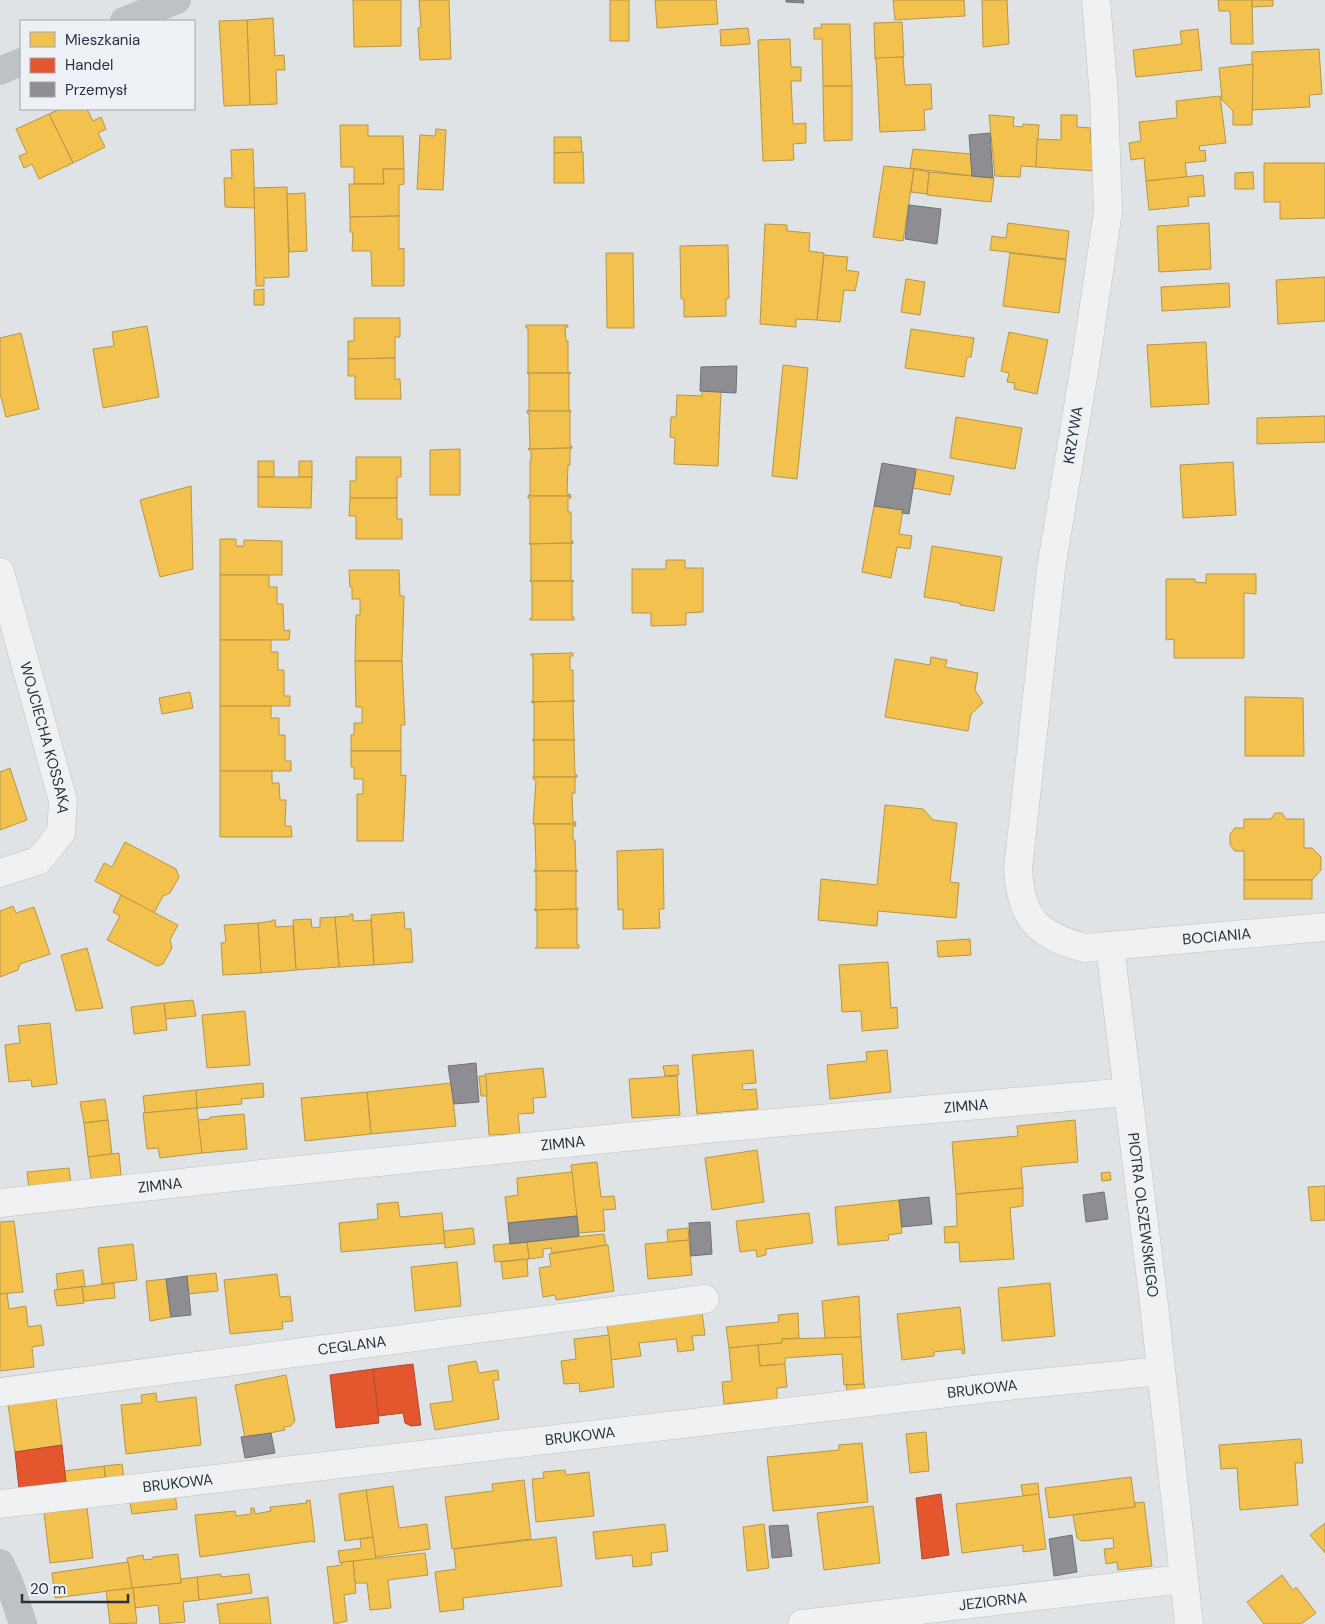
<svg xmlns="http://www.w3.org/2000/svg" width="1325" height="1624" font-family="'DM Sans',sans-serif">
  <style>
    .homes { fill: #f2c14e; stroke: #b5964a }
    .shops { fill: #e4572e; stroke: #ab4c33 }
    .industry { fill: #8d8d92; stroke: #6e7279 }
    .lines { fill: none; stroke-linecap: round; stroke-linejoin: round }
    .street-casing { stroke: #bec1c3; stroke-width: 29 }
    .street { stroke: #eff1f2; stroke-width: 28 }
    .secondary { stroke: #bec2c5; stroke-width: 28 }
    .labels { text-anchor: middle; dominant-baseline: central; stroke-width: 5; stroke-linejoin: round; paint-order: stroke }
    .street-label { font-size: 15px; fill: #26323f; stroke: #edf1f5 }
  </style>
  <rect width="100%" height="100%" fill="#e0e3e5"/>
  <g class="homes">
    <polygon points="353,0 401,0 401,46 354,47"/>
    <polygon points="419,0 449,0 451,59 420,60 418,28 421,27"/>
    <rect x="610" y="0" width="19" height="41"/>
    <polygon points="655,0 716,0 718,24 657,28"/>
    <polygon points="893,0 964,0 965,16 895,20"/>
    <polygon points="982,0 1007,0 1009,44 983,47"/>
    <polygon points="1218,0 1252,0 1253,44 1231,44 1230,11 1219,11"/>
    <polygon points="1252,0 1273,0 1273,6 1252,7"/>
    <polygon points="273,18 275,56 284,55 285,70 276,70 277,104 250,105 247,20"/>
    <polygon points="247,20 250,105 224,106 219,21"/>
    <polygon points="902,22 904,57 875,59 874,23"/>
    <polygon points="821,24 850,24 852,86 823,86 822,39 814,39 814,28 822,28"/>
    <polygon points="748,28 750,44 721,46 720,30"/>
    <polygon points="1198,29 1202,70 1136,77 1133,50 1182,44 1180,31"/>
    <polygon points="790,39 791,67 801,67 801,81 791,81 793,124 806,123 806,143 793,144 794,160 763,161 758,40"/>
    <polygon points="1319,49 1322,94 1309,95 1310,107 1252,110 1252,52"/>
    <polygon points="903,57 905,85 931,84 932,109 924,110 925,130 880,132 876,58"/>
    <polygon points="1253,64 1252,125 1233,125 1233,111 1222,100 1219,68"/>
    <polygon points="823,86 852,86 852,140 824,141"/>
    <polygon points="1220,96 1226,143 1199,146 1200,151 1205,150 1206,161 1185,163 1187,177 1146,181 1144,158 1131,160 1129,143 1141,141 1139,122 1176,118 1177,117 1176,101"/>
    <polygon points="60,109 87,109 93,121 101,117 106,129 98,133 105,147 73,163 49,114"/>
    <polygon points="49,114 73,163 39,179 32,164 24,168 19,156 27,153 16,129"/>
    <polygon points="989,115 1014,117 1013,126 1023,127 1023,124 1039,125 1036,167 1021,166 1020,177 995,176"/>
    <polygon points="1061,115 1077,115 1077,127 1091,128 1090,142 1096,142 1096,171 1036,167 1037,139 1061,140"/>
    <polygon points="340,125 368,125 368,136 403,136 404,169 383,169 384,184 354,184 354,167 341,167"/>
    <polygon points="436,129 446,130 443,190 417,189 420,135 435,136"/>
    <polygon points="554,137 581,137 582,153 554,153"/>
    <polygon points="253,149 255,208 225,207 224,178 232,178 231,150"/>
    <polygon points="913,149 971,154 972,176 910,168"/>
    <polygon points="583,152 584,183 554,183 554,153"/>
    <polygon points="1264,163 1325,163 1325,218 1280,219 1280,202 1264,202"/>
    <polygon points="884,166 914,169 903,241 873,237"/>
    <polygon points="383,169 404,169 404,184 399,185 399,216 350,217 349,184 384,184"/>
    <polygon points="914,169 929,172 927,194 911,192"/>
    <polygon points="929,172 994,178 991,202 927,195"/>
    <polygon points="1253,172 1254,189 1235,189 1235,173"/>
    <polygon points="1203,175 1205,196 1188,197 1189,206 1149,210 1146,181"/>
    <polygon points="287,187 289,277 264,278 264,286 256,286 254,188"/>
    <polygon points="305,193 307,251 289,252 287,194"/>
    <polygon points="399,216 399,249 404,248 404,286 372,286 371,251 352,251 353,232 350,232 350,217"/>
    <polygon points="1008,223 1069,231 1066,259 990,250 992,236 1006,238"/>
    <polygon points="1209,223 1211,269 1159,272 1157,226"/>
    <polygon points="765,224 787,225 787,231 810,233 809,251 824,253 817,320 796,319 796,327 760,324"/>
    <polygon points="728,245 729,298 726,299 726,316 684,317 684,299 681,299 680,246"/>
    <polygon points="606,253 633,253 634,328 607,328"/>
    <polygon points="1010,253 1066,260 1059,313 1003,306"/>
    <polygon points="824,255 848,257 846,270 859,272 855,291 844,290 840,322 817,320"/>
    <polygon points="1325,277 1325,321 1278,324 1276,280"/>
    <polygon points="906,279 925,282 920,315 901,312"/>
    <polygon points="1229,283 1230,307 1162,311 1161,287"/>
    <polygon points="264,289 264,305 254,305 254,290"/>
    <polygon points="354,318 400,318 400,337 395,337 395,358 348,359 348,341 354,341"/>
    <polygon points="526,325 568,325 568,327 565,327 566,341 568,341 568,372 571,373 527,373 528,372 528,328 526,328"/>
    <polygon points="147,326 159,397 103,408 93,349 114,346 112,332"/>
    <polygon points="911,329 974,338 971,357 967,357 964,377 905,368"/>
    <polygon points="1009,332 1048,340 1037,394 1014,389 1015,383 1007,382 1009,373 1001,371"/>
    <polygon points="21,333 39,409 6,417 1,397 0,397 0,338"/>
    <polygon points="1206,342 1209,404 1151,407 1147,345"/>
    <polygon points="395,358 395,379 400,379 401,399 355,399 355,376 348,376 348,359"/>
    <polygon points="783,365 808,368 797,479 772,476"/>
    <polygon points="527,373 571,373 569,374 569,410 571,411 527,411 529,410 529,375"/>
    <polygon points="702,390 721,391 718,466 674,464 675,438 670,437 671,417 676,417 677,395 702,396"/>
    <polygon points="527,411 571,411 570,413 570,446 572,446 572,448 528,449 530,448 529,413 527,413"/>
    <polygon points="1325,416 1325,442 1257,444 1257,418"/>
    <polygon points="956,417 1022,428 1015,469 950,458"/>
    <polygon points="572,448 570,450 570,465 568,465 567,494 570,494 571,496 528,496 528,495 530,495 530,461 531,461 531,452 528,449"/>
    <polygon points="460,449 460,495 430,495 430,450"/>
    <polygon points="356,457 401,457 401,477 397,477 397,498 350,498 350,481 356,481"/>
    <rect x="258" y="461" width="16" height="16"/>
    <rect x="299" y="461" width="13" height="16"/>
    <polygon points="1233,462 1236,515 1183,518 1180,465"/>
    <polygon points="916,469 954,476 950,495 913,488"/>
    <polygon points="258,477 312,477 311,508 258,507"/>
    <polygon points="191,486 193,569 160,577 140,500"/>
    <polygon points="528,496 571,496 571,498 568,498 568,512 571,512 571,541 573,541 573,543 529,544 530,542 530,498 528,498"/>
    <polygon points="350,498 397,498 397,519 402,519 402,539 356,539 356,516 349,516"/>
    <polygon points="874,506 903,510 899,534 912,536 910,549 897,547 891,578 862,572"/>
    <polygon points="220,539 236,539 236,546 244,546 244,540 282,541 282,575 220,575"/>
    <polygon points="573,543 571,544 571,580 574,581 530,581 530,580 531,579 531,545 529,544"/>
    <polygon points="932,546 1002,557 994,611 960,605 960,603 924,597"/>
    <polygon points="666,560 685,560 685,568 703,568 703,612 686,613 686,625 651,626 651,613 632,613 632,569 666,569"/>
    <polygon points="349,570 399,570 400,596 404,596 402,661 355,661 356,615 360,615 360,599 352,599 352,587 350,587"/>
    <polygon points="1206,574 1256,574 1256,594 1244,593 1244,658 1174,658 1174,639 1166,640 1166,579 1195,579 1195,582 1206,583"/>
    <polygon points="220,575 269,575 269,587 277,587 277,604 283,604 284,631 290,630 289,640 220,640"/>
    <polygon points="530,581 574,581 572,582 572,617 574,617 574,620 530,620 530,618 532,618 532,583"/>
    <polygon points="220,640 271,640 271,652 278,652 278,670 284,670 284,696 290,696 290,706 220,706"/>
    <polygon points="573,653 573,656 570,656 570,670 573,670 573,700 575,701 531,702 533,700 533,656 531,656 531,654"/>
    <polygon points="931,657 947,660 945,667 978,673 975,690 983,703 971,714 968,731 885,717 895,659 930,665"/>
    <polygon points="355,661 402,661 405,725 401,725 401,751 351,751 351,735 354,735 354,723 362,723 362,707 356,707"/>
    <polygon points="190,692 193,708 162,714 159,698"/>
    <polygon points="1245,697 1303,698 1304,756 1245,756"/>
    <polygon points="575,701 573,702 574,738 575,740 532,740 534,738 534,703 531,702"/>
    <polygon points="220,706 271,706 271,718 279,718 279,735 285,735 285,761 291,761 291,771 220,771"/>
    <polygon points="532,740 575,740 574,741 575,775 577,775 577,777 533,777 533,776 534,776 534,741"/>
    <polygon points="351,751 401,751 401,776 406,775 403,841 357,841 357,794 363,794 363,779 354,779 354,767 351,767"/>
    <polygon points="10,768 27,820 0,830 0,772"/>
    <polygon points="220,771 272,771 272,783 279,783 280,800 286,800 285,826 291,826 292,837 220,837"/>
    <polygon points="533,777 577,777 575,779 575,793 572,793 573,822 576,822 575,824 533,824 536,780 533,779"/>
    <polygon points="885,805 923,809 933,820 957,823 950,882 959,883 956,918 878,911 877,926 818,920 821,879 877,885"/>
    <polygon points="1275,813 1282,813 1286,819 1304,819 1304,848 1312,848 1321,857 1321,870 1312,880 1244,880 1244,851 1235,851 1230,845 1230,834 1235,828 1244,828 1244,819 1271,819"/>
    <polygon points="533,824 575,824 576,826 573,826 573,840 575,840 576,870 578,871 534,871 534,870 536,870 535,826"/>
    <polygon points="125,842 176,869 179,877 170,893 163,896 154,913 95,881 104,863 112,867"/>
    <polygon points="663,849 664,909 659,909 660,928 623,929 623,909 618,910 617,851"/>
    <polygon points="534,871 578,871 576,872 576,908 578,908 578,909 534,910 536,908 536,873"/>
    <rect x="1244" y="880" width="68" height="19"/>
    <polygon points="121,895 178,925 170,940 172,948 163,964 157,966 107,940 120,916 113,912"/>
    <polygon points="13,906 16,913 34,907 50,954 20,964 18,970 0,977 0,911"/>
    <polygon points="578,909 577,911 577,945 579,945 579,948 535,948 537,946 537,911 534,910"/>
    <polygon points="404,912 405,929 411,929 413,962 374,965 371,915"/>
    <polygon points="350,914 353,914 353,921 371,920 374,965 339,967 335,917 350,916"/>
    <polygon points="335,917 339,967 296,970 293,920 311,919 312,928 320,927 320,918"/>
    <polygon points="272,920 275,920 276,927 293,926 296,970 261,973 258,923 272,921"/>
    <polygon points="258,923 261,973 223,975 221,943 226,942 224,925"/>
    <polygon points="970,939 971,955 938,957 937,941"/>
    <polygon points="87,948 103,1008 76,1011 61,955"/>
    <polygon points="888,962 891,1008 897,1007 898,1028 862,1031 861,1011 842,1012 839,965"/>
    <polygon points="193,1000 196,1016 166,1019 164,1003"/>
    <polygon points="164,1003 167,1030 134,1034 131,1007"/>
    <polygon points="245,1011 250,1065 207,1068 202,1015"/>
    <polygon points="50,1023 57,1084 32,1087 31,1080 9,1082 5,1045 20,1043 18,1026"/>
    <polygon points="753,1050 756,1083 742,1084 743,1090 756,1089 758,1109 697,1114 692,1055"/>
    <polygon points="887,1050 891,1092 830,1099 827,1065 867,1061 866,1052"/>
    <polygon points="678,1065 679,1075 665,1076 663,1066"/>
    <polygon points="543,1068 546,1097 533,1098 534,1113 518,1114 520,1134 489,1135 485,1074"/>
    <polygon points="479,1076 486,1076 487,1096 481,1096"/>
    <polygon points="677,1076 680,1115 632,1118 629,1079"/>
    <polygon points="263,1083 264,1097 241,1099 242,1104 197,1108 196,1090"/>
    <polygon points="451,1083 456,1126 371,1134 367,1092"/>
    <polygon points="196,1090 197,1108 145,1113 143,1096"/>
    <polygon points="367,1092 371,1134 305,1141 301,1098"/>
    <polygon points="105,1099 108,1120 84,1123 80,1102"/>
    <polygon points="197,1108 202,1153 160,1158 158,1148 147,1149 143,1113"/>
    <polygon points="244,1114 247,1149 202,1153 198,1120 210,1119 210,1117"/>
    <polygon points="108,1120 112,1154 88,1157 84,1123"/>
    <polygon points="1075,1120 1078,1162 1021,1167 1023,1188 956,1194 952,1142 1018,1136 1017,1126"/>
    <polygon points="757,1150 764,1202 712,1210 705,1158"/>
    <polygon points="119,1153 121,1175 91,1179 88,1157"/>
    <polygon points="597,1162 601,1197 614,1196 616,1209 603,1210 605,1231 578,1233 571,1165"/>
    <polygon points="69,1168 71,1184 29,1189 27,1172"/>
    <polygon points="572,1172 577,1216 508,1223 505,1197 518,1195 517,1178"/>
    <polygon points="1110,1172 1111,1180 1102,1181 1101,1173"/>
    <polygon points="1325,1186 1325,1220 1311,1221 1308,1187"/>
    <polygon points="1023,1188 1023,1206 1010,1208 1014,1259 960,1262 959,1242 945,1243 944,1227 957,1226 956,1194"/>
    <polygon points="899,1200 902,1233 888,1235 889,1240 838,1245 835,1207"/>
    <polygon points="398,1202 400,1217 442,1213 445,1243 341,1252 339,1223 378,1219 377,1204"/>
    <polygon points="809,1213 813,1243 766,1249 766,1255 757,1257 756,1250 740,1252 736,1221"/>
    <polygon points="14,1221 23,1292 0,1294 0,1222"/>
    <polygon points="473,1228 475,1244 445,1248 444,1231"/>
    <polygon points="688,1228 689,1240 668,1242 667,1230"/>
    <polygon points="604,1234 606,1245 552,1253 551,1248 543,1249 543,1257 529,1259 527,1242"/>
    <polygon points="689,1240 692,1275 648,1279 645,1244"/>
    <polygon points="527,1242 529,1259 495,1262 493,1245"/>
    <polygon points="133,1244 137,1280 102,1284 98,1248"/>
    <polygon points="608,1245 614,1291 556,1300 555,1295 543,1297 539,1268 551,1266 549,1254"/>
    <polygon points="527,1259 528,1276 503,1279 501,1262"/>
    <polygon points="457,1262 461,1306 415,1311 411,1267"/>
    <polygon points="83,1270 85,1286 58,1290 56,1274"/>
    <polygon points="216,1273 218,1291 188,1294 187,1276"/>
    <polygon points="277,1274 280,1297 290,1296 293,1321 282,1322 283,1329 230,1334 224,1280"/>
    <polygon points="166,1279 171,1317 150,1321 146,1281"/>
    <polygon points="114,1283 115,1298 84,1301 82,1287"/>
    <polygon points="1050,1283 1055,1336 1002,1341 998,1288"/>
    <polygon points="82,1287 84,1303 57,1306 54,1290"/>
    <polygon points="7,1293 9,1309 26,1306 28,1327 41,1325 44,1345 32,1347 34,1367 0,1371 0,1294"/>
    <polygon points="859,1296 861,1337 825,1339 822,1301"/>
    <polygon points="960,1307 965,1353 962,1354 962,1349 934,1352 934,1356 902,1360 897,1314"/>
    <polygon points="702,1312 705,1335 692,1336 694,1350 678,1352 676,1339 639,1343 641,1356 611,1360 607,1323"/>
    <polygon points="798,1313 799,1338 782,1339 782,1343 729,1348 726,1327 779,1322 778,1315"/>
    <polygon points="609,1335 614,1387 580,1392 579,1383 564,1384 561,1361 576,1359 574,1339"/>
    <polygon points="861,1337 864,1384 844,1385 842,1354 785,1358 785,1364 760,1366 758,1345 782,1343 782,1339"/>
    <polygon points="758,1345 760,1366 785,1364 787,1387 777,1388 777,1399 724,1404 722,1382 732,1381 729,1348"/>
    <polygon points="476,1361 479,1373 498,1370 499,1380 493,1380 499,1419 435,1430 430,1404 453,1401 448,1366"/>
    <polygon points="286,1375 295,1421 291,1426 284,1427 285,1430 245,1438 235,1385"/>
    <polygon points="864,1384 865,1389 847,1391 846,1385"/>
    <polygon points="55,1392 62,1445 15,1452 7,1398"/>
    <polygon points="156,1393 157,1402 196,1397 201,1445 126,1454 121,1405 142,1403 141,1395"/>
    <polygon points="926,1432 929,1471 910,1473 906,1434"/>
    <polygon points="1301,1439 1303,1463 1295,1463 1298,1505 1240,1510 1237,1468 1221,1469 1219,1445"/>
    <polygon points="862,1443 868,1502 773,1511 767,1457 839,1450 839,1445"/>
    <polygon points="122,1464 124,1478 106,1480 104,1466"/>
    <polygon points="104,1466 105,1477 66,1483 65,1471"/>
    <polygon points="565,1470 566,1475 589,1472 594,1516 536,1522 532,1479 544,1478 543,1472"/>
    <polygon points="1131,1477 1135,1507 1049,1518 1045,1488"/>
    <polygon points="524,1480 531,1539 452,1549 445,1497 493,1491 492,1484"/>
    <polygon points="1038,1483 1039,1494 1023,1496 1021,1485"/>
    <polygon points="393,1486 399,1528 427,1524 430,1549 375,1557 366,1490"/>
    <polygon points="366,1490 373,1537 345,1541 339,1494"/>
    <polygon points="175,1492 177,1509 132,1514 129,1498"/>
    <polygon points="1039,1494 1046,1549 1023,1552 1023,1545 962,1553 956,1504"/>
    <polygon points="310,1500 315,1542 313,1542 313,1541 200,1557 195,1515 235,1511 236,1516 251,1514 251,1508 254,1508 255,1514 271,1511 270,1507 307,1503 306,1501"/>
    <polygon points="1144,1502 1152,1566 1118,1570 1117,1562 1106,1564 1104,1549 1114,1548 1113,1538 1082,1541 1077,1538 1073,1515 1135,1507 1135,1503"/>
    <polygon points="873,1506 880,1563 824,1570 817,1513"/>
    <polygon points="87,1508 93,1558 50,1563 44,1513"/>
    <polygon points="1325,1523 1325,1553 1310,1535"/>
    <polygon points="665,1524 668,1551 651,1553 652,1565 633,1567 632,1555 596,1559 593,1532"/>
    <polygon points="764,1524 769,1568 747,1571 743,1527"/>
    <polygon points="373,1537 376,1559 340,1563 338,1551 361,1548 360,1539"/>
    <polygon points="556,1537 562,1586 463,1598 464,1609 440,1612 435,1572 456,1569 454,1549"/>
    <polygon points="425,1553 428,1575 388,1580 391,1608 370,1610 367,1583 355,1583 353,1561"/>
    <polygon points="178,1554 181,1583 132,1588 127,1558 143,1555 144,1560 152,1559 153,1557"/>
    <polygon points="353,1561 356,1593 344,1595 347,1621 334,1624 327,1567 342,1565 342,1562"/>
    <polygon points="128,1562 132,1588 55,1598 52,1573"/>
    <polygon points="221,1574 221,1577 249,1574 252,1593 199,1600 197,1577"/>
    <polygon points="1282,1575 1293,1590 1296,1587 1316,1613 1301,1624 1264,1624 1247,1602"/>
    <polygon points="197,1577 199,1600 183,1602 185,1622 160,1624 158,1605 135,1608 133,1588 181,1583 181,1579"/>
    <polygon points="133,1588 137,1623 110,1624 106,1591"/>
    <polygon points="268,1597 271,1624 220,1624 217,1604"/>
  </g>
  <g class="shops">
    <polygon points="413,1364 421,1425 411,1426 405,1423 403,1413 378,1416 373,1369"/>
    <polygon points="373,1369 379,1423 336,1428 330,1375"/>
    <polygon points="62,1445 66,1483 19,1489 15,1452"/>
    <polygon points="941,1494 949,1555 922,1559 916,1498"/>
  </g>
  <g class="industry">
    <polygon points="786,0 803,0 804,3 786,2"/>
    <polygon points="990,133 993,178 972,176 969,135"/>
    <polygon points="909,205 941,209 937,244 905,239"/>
    <polygon points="737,366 736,393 700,391 701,367"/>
    <polygon points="882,463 916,469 909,514 902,513 903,510 874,506"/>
    <polygon points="476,1063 479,1102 454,1104 448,1066"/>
    <polygon points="1104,1192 1108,1219 1086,1222 1083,1195"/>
    <polygon points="929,1197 932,1224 902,1227 899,1200"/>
    <polygon points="577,1216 579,1236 510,1244 508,1223"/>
    <polygon points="710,1222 712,1254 691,1256 689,1223"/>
    <polygon points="187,1276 191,1315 171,1317 166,1279"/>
    <polygon points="271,1433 275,1453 245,1458 241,1437"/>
    <polygon points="788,1525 792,1556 772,1558 769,1526"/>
    <polygon points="1072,1535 1077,1572 1054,1576 1049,1539"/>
  </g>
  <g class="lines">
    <g class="street-casing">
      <g id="street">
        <path id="s1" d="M 1096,0 L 1104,97 L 1108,211 L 1086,359 L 1051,569 L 1018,869 C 1021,920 1038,935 1085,948 L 1325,927"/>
        <path id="s2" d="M 0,572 L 63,801 L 61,833 L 38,861 L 0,873"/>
        <path id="s3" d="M 1110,947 L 1153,1296 L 1189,1624"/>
        <path id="s4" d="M 0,1203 L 280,1172 L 705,1129 L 1128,1092"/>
        <path id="s5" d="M 0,1392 L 705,1299"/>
        <path id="s6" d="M 0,1504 L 1016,1385 L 1161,1371"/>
        <path id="s7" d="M 802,1624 L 1183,1579"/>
      </g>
    </g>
    <use href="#street" class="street"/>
    <g class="secondary">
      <polyline points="124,21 177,0"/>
      <polyline points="0,71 21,62"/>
      <polyline points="0,1563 9,1582 23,1624"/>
    </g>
  </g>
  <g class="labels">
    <g class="street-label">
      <text transform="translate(1073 435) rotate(-81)">KRZYWA</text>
      <text stroke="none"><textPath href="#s2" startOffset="172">WOJCIECHA KOSSAKA</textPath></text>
      <text stroke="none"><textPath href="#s1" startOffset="1122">BOCIANIA</textPath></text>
      <text stroke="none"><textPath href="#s4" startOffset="971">ZIMNA</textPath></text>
      <text stroke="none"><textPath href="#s4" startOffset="566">ZIMNA</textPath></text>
      <text stroke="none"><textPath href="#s4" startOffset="161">ZIMNA</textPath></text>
      <text stroke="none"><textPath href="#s3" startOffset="270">PIOTRA OLSZEWSKIEGO</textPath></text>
      <text stroke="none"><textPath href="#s5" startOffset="355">CEGLANA</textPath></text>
      <text stroke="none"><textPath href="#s6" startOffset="989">BRUKOWA</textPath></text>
      <text stroke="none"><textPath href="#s6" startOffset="584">BRUKOWA</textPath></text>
      <text stroke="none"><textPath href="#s6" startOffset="179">BRUKOWA</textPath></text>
      <text stroke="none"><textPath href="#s7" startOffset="192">JEZIORNA</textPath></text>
    </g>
  </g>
  <rect x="20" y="20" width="175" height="90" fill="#edf1f5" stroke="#9da5ac"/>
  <rect x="30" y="32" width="25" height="15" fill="#f2c14e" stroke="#9da5ac"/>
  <text x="65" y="45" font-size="15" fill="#26323f">Mieszkania</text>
  <rect x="30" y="58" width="25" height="15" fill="#e4572e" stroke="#9da5ac"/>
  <text x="65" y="70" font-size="15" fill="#26323f">Handel</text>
  <rect x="30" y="82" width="25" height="15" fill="#8d8d92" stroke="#9da5ac"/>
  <text x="65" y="95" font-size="15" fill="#26323f">Przemysł</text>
  <path d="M22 1594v8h106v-8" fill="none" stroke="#26323f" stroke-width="2.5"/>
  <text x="30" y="1594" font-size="15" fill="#26323f" stroke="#edf1f5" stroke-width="4" paint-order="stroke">20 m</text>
</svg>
